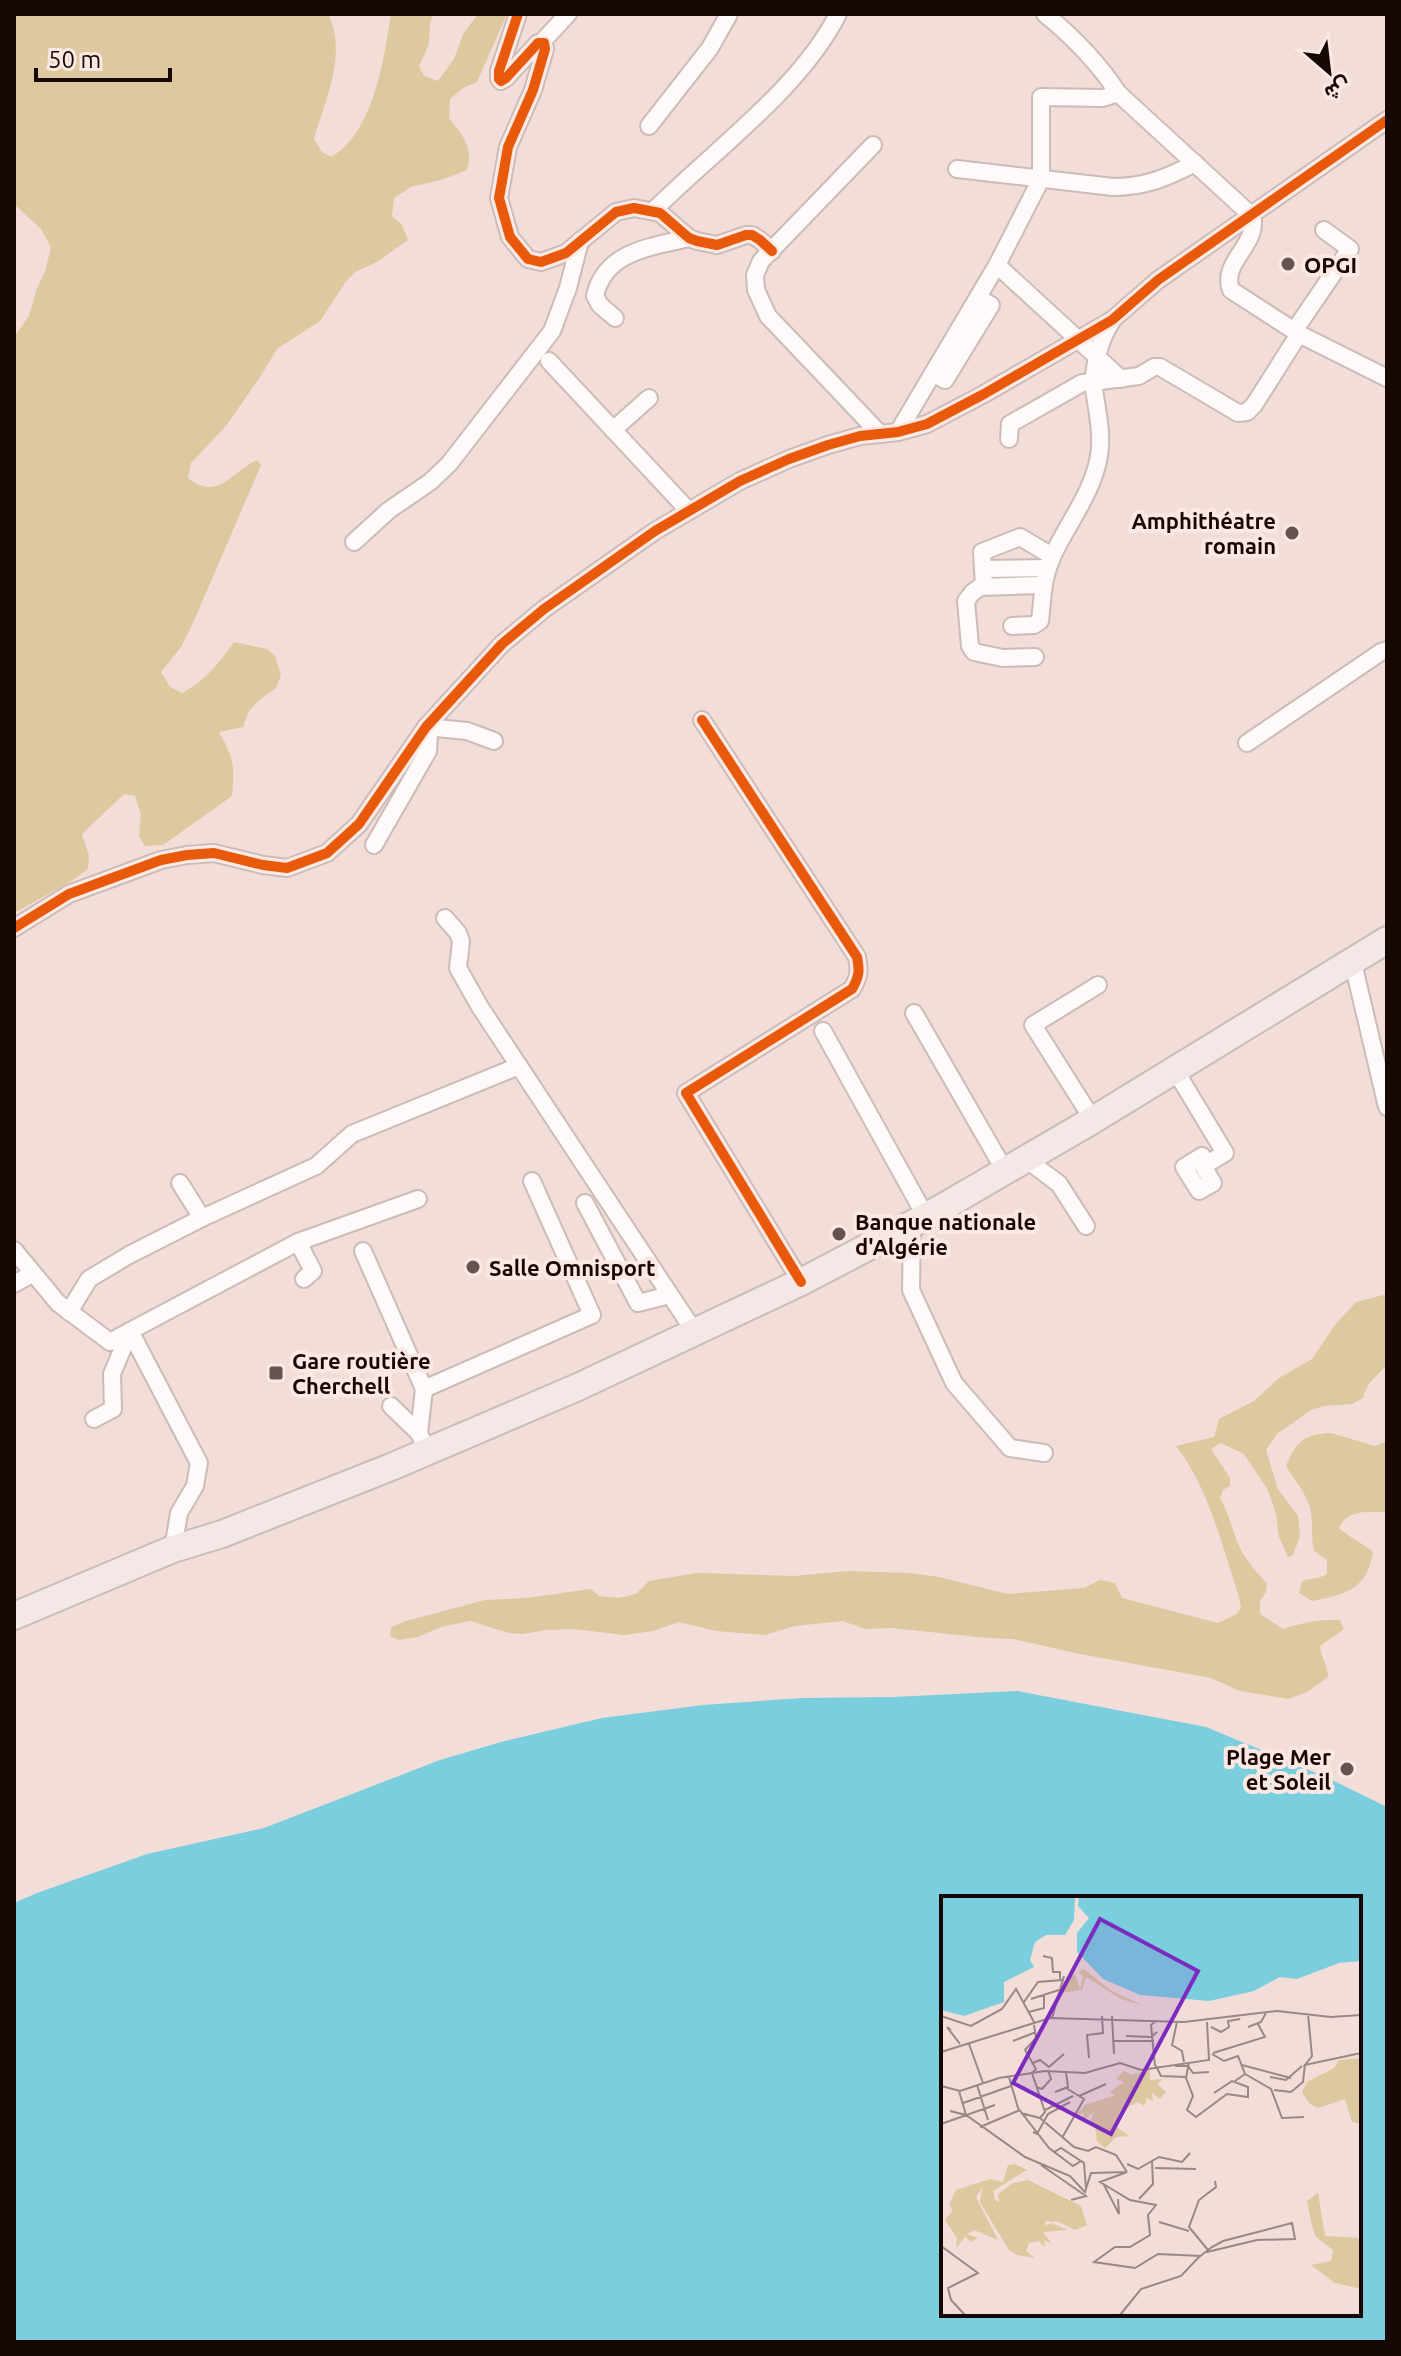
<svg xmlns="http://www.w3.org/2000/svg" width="1401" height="2356" font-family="Ubuntu,Vazirmatn,sans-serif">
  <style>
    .green { fill: #dec89f }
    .water { fill: #7bcede; fill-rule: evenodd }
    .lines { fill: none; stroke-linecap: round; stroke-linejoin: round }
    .street-casing { stroke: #ccbbb7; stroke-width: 20 }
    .primary-casing { stroke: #c7bdba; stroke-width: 30 }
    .street { stroke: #fdfaf9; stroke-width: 16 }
    .primary { stroke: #f3e8e5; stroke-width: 26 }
    .cycleway-casing { stroke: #fce8e3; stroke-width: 15 }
    .cycleway { stroke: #e8590c; stroke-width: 10 }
    .poi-dot { fill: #64534f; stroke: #fce8e3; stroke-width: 3 }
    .labels { text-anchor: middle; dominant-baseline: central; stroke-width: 8; stroke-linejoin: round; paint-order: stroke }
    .poi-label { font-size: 22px; font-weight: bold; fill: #170805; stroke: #fce8e3; text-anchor: start }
    .inset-road { fill: none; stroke: #9a8884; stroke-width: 2 }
    .view { fill: #7b2cbf; fill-opacity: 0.15; stroke: #7b2cbf; stroke-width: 4 }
    .inset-edge { fill: none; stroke: #170805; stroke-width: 4 }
  </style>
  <rect width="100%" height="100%" fill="#f2ddd8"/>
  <g class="green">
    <path d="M 14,14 L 328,14 C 348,54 325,100 314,139 L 322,152 L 331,157 C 374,133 384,58 391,14 L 433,14 L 430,24 L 429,44 L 419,66 L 424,76 L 438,81 L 454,59 L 463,34 L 478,14 L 507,14 L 477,82 L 463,88 L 450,99 L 449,118 C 462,134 474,148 467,170 L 444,179 L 411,187 L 394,198 L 392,216 L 402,225 L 408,240 L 377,262 L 355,272 L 345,283 L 320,321 L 277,349 L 260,377 L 226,426 L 191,463 L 188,478 C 218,502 231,472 257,460 L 261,465 L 193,623 L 181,647 L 161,672 L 170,687 L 182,693 C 205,681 219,663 234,642 L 267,649 L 275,656 L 281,675 L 276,688 L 258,701 L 249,711 L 243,727 L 219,732 C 234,759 235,766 232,796 L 163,845 L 145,846 L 139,836 L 141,815 L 135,796 L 124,794 L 82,834 L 89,856 L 88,869 L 70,882 L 14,913 L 14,337 L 29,316 L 37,288 L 45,272 L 51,247 L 41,229 L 14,204 Z"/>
    <path d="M 1387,1294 L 1387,1365 C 1377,1376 1366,1383 1363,1398 L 1352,1404 L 1324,1406 L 1311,1410 L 1277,1434 L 1266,1450 L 1278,1489 L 1298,1516 L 1300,1536 L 1293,1555 L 1288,1557 L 1279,1537 L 1276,1514 L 1268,1490 L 1244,1454 L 1221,1443 L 1211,1449 L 1230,1478 L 1230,1486 L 1223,1490 L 1220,1498 C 1229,1513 1232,1530 1239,1546 C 1246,1561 1257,1572 1267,1584 L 1266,1592 L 1260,1601 L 1260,1614 L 1283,1629 C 1302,1623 1320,1619 1340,1620 L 1344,1629 L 1320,1646 C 1321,1658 1328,1665 1328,1677 L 1307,1692 L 1288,1699 L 1240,1691 L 1211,1678 L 1080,1654 L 1013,1639 L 987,1638 L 892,1628 L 865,1629 L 843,1621 L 795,1626 L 765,1635 L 716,1631 L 679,1622 L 653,1631 L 624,1635 L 574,1629 L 547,1630 L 522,1634 L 509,1633 L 470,1621 L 441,1627 L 418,1637 L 398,1640 L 390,1636 L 391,1627 L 406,1621 L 485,1600 L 526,1598 L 591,1589 L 599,1596 L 619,1598 L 636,1594 L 649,1581 L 696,1573 L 794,1576 L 847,1571 L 910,1573 L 939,1577 L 1008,1594 L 1084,1588 L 1100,1580 L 1115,1583 L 1122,1598 L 1218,1623 L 1237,1614 L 1241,1608 L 1239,1597 C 1223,1548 1208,1486 1176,1446 L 1214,1437 L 1219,1419 L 1254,1401 L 1279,1378 L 1312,1359 L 1335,1325 L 1356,1302 Z"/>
    <path d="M 1331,1433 L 1375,1446 L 1387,1441 L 1387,1512 C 1368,1513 1348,1508 1339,1528 C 1350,1538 1362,1543 1373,1552 C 1367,1590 1346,1594 1312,1601 L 1299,1593 L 1302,1581 C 1311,1578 1320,1579 1327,1574 L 1327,1560 L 1314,1551 C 1311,1538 1313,1526 1311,1512 C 1308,1495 1295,1481 1286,1466 C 1296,1442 1304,1434 1331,1433 Z"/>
  </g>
  <path class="water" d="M 1017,1691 L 1206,1727 L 1328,1778 L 1387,1807 L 1387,2342 L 14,2342 L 14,1903 L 37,1893 L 147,1854 L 264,1828 L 440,1760 L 501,1742 L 602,1718 L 703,1705 L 803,1698 L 893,1697 ZM 943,1898 L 1359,1898 L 1359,2314 L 943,2314 Z"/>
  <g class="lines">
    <g class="street-casing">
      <g id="street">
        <polyline points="518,14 499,71 499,79 501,81 506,78 538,43 544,43 545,49 533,90 508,147 499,198 510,237 528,259 541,262 566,253 616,212 634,208 660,213 689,238 697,241 717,245 746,235 752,235 760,240 772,251"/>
        <path d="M 1045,14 C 1073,37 1098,62 1118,93 L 1252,216 C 1260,244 1220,262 1231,290 L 1299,334 L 1387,378"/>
        <polyline points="542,42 568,14"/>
        <polyline points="1118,93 1103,98 1041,97 1041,179 997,265 1121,379"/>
        <polyline points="649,126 710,48 729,14"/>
        <polyline points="873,145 761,261 755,275 756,290 768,316 880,434"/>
        <path d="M 957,169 L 1113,187 C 1144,187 1167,178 1195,163"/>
        <path d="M 653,211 C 712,152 801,88 838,14"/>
        <path d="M 615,318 L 600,305 L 595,296 C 605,251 651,247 689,238"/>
        <polyline points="1294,331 1350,249 1324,230"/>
        <polyline points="549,361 688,510"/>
        <polyline points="933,373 945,380 991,305 978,298"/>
        <polyline points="613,430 649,398"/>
        <polyline points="898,432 997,265"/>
        <path d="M 1009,439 L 1010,424 L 1082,383 L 1093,382 C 1096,359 1099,341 1112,321"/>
        <polyline points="354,542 389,510 430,482 449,464 552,331 568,288 580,241"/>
        <polyline points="983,569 1048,568"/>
        <polyline points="984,586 982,552 1020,537 1052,556"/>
        <path d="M 1012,626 L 1034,625 L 1040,621 C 1043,597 1042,578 1053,555 C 1068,523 1093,492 1099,456 C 1103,432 1096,406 1093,382 L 1139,376 L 1154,367 L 1160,367 L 1238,413 L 1247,412 L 1254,405 L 1299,334"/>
        <polyline points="1035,657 1003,658 974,652 970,646 966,601 972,593 980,587 1042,585"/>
        <path d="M 702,720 L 857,957 C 860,971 859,977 852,989 L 686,1093 L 801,1282"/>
        <polyline points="1247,743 1381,652 1387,650"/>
        <polyline points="374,845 428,751 429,734 426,727 467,731 494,741"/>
        <polyline points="445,918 458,933 461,941 458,968 480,1007 694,1331"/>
        <polyline points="14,928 69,894 161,860 187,855 214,853 263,865 287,868 327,853 359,824 426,727 502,644 544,609 655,531 740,481 789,459 828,445 860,436 898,432 927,424 984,394 1112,320 1158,280 1387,120"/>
        <polyline points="1353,963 1387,1107"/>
        <polyline points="914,1013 1005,1171"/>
        <polyline points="823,1031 926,1217"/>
        <polyline points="1175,1070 1225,1153 1207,1164 1202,1156 1184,1167 1199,1191 1213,1183 1203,1166 1207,1164"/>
        <polyline points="1093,1120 1033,1025 1098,985"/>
        <polyline points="1026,1159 1059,1184 1086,1226"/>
        <polyline points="180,1183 202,1218"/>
        <polyline points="585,1203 638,1303 670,1295"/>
        <polyline points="912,1224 911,1290 954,1383 1010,1448 1044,1453"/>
        <polyline points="298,1242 313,1271 304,1279"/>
        <polyline points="14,1250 58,1303 110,1342 130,1331 199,1463 195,1486 179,1513 173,1549"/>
        <polyline points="363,1251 424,1389 592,1315 532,1181"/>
        <polyline points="14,1284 32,1274"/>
        <polyline points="69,1312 89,1279 129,1255 202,1218 316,1166 352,1134 519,1066"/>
        <polyline points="391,1406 419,1433 427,1451"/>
        <polyline points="94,1419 113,1409 112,1374 130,1331 298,1242 418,1199"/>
        <polyline points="419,1433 424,1389"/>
      </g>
    </g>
    <g class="primary-casing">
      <polyline id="primary" points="14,1616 173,1549 222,1534 391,1467 578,1387 801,1282 931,1214 1093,1120 1387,940"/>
    </g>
    <use href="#street" class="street"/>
    <use href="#primary" class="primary"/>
    <g class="cycleway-casing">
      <g id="cycleway">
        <polyline points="518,14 499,71 499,79 501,81 506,78 538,43 544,43 545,49 533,90 508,147 499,198 510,237 528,259 541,262 566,253 616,212 634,208 660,213 689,238 697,241 717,245 746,235 752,235 760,240 772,251"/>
        <path d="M 702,720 L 857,957 C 860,971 859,977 852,989 L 686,1093 L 801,1282"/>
        <polyline points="14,928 69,894 161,860 187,855 214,853 263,865 287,868 327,853 359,824 426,727 502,644 544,609 655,531 740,481 789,459 828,445 860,436 898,432 927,424 984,394 1112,320 1158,280 1387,120"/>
      </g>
    </g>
    <use href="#cycleway" class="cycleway"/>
  </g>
  <g class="poi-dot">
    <circle cx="1288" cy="264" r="8"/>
    <circle cx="1292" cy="533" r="8"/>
    <circle cx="839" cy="1234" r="8"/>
    <circle cx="473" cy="1267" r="8"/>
    <rect x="268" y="1365" width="16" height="16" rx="4"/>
    <circle cx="1347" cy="1769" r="8"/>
  </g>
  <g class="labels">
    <g class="poi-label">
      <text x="1304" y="264">OPGI</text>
      <text x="1276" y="520" text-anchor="end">Amphithéatre<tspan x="1276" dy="25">romain</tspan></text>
      <text x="855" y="1221">Banque nationale<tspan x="855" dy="25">d'Algérie</tspan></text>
      <text x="489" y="1267">Salle Omnisport</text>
      <text x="292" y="1360">Gare routière<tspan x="292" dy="25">Cherchell</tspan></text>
      <text x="1331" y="1756" text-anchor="end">Plage Mer<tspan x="1331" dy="25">et Soleil</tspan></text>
    </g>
  </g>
  <g transform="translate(941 1896)">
    <rect width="420" height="420" fill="#f2ddd8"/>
    <path d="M 143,73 L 171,95 L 203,110 L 180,103 L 145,81 L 141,94 L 120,97 L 122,86 L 134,78 L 139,93 L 142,80 L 137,76 ZM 420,162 L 420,228 L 411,226 L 404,203 L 377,212 L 368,207 L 361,196 L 366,186 L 393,172 L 398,164 ZM 209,173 L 209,184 L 222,183 L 216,188 L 225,196 L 219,203 L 211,197 L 212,205 L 206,202 L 203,210 L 197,206 L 179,215 L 174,230 L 188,240 L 175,241 L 164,252 L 156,245 L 154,231 L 148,229 L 153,215 L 140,228 L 143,217 L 135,219 L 144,209 L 174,199 L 169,196 L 183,186 L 175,183 L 183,175 L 191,179 ZM 74,268 L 86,274 L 52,295 L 54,304 L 58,306 L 57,298 L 72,287 L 87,284 L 140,310 L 146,329 L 134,334 L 118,326 L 104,325 L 104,330 L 110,327 L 127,334 L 102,336 L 111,348 L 103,344 L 104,352 L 98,345 L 88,347 L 85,355 L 94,362 L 76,359 L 68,354 L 39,306 L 41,292 L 35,301 L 57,344 L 33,334 L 26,338 L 37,342 L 30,346 L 24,341 L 15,352 L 16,342 L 4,324 L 12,314 L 8,309 L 15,294 L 49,283 L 62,286 L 67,269 ZM 377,297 L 384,340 L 420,342 L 420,393 L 394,387 L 370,369 L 390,365 L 392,354 L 375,341 L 371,330 L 366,305 Z" fill="#dec89f"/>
    <path d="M 0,1 L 134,1 L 133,24 L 124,39 L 105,39 L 94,46 L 89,64 L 93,71 L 63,86 L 63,106 L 23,120 L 0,114 ZM 138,1 L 420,1 L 420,65 L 398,67 L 356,83 L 339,81 L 313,95 L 268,105 L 199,99 L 162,83 L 136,56 L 136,37 L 148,22 L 137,10 Z" fill="#7bcede"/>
    <path class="inset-road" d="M 102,60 L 111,62 L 112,76 L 119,76 L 119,83M 90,103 L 118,94M 83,106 L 97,86 L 121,84M 88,116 L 103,112 L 103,98M 367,118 L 371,160 L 364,169 L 420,157M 0,120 L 30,130 L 61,113 L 75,93 L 93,126M 171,120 L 173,158M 111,122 L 123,80M 236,126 L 231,149 L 241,155 L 243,166M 270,131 L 280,136 L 288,131 L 287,125 L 299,123M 307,131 L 320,126 L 325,117M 10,134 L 6,131 L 19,148M 185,140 L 210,141 L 216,136M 72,145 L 95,136M 173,145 L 213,145M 28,148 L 42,187M 0,156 L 109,122 L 243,126 L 336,115 L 390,121 L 420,119M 272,157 L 324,141 L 317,128M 271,158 L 283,165 L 297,160 L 304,178 L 294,185M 148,162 L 146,139 L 162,137 L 161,120M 248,166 L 245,182 L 252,200 L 246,214 L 255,221 L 286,198 L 307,201 L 307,191 L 291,185 L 273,197M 92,167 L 99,164 L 108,171 L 123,158M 301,169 L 350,182M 214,170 L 210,129 L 215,125M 215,170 L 220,180 L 245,181M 234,170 L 247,170 L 252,177 L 268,176M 304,178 L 330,193 L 341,222 L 363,221M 68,181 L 77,212 L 108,252 L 132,270 L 140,265M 329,181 L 345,184 L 361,170M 36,189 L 47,224M 0,190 L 19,195 L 58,182 L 104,175 L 144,177 L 179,167 L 200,174 L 268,164 L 266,126M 95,191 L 101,193 L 110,183 L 107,174M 333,194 L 350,196 L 362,186 L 364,168M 18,195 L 25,219M 114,196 L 127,191 L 125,176M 138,200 L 165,188M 22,207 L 70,190M 104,214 L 132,200M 9,215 L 25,219 L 84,261 L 129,280 L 144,296 L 150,277 L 186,276 L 159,286 L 189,304 L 215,309 L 207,319 L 209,339 L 189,351 L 174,351 L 153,366 L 194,372 L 217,358 L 260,360M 80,217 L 99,222 L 104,216 L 91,177 L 95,173 L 84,154 L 95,142 L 93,129M 99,222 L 133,251 L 147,255 L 155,251 L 175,259 L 186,276M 0,228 L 54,209M 39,231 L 79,214M 92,236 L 96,238 L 107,218 L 129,206M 121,242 L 143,203 L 125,192M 113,256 L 120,252 L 143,267 L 145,292M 186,268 L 197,273 L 218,261 L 241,266 L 249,257M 100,269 L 145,300 L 130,304M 214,272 L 255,273M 163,289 L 178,318 L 177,303M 198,303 L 212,288 L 211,265M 218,326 L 248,335M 0,350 L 37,377 L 7,392 L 10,404 L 24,419M 267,354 L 248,331 L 258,304 L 275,291 L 274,285M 179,419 L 200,393 L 240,380 L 258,361 L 271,351 L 282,345 L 351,327 L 354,343 L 316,344 L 266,356"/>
    <path class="view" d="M 159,23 L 257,75 L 170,238 L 72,187 Z"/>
    <rect width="420" height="420" class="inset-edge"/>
  </g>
  <rect width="1401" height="2356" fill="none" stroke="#170805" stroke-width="32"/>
  <g transform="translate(1329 72) rotate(152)" stroke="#fce8e3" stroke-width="6" paint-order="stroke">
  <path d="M0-6L14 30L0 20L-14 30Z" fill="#170805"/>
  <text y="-12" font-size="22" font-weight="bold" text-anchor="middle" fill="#170805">ش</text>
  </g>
  <path d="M36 68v12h134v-12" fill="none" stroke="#170805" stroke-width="4"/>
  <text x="48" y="68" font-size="24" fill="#170805" stroke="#fce8e3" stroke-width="6" paint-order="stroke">50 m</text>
</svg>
